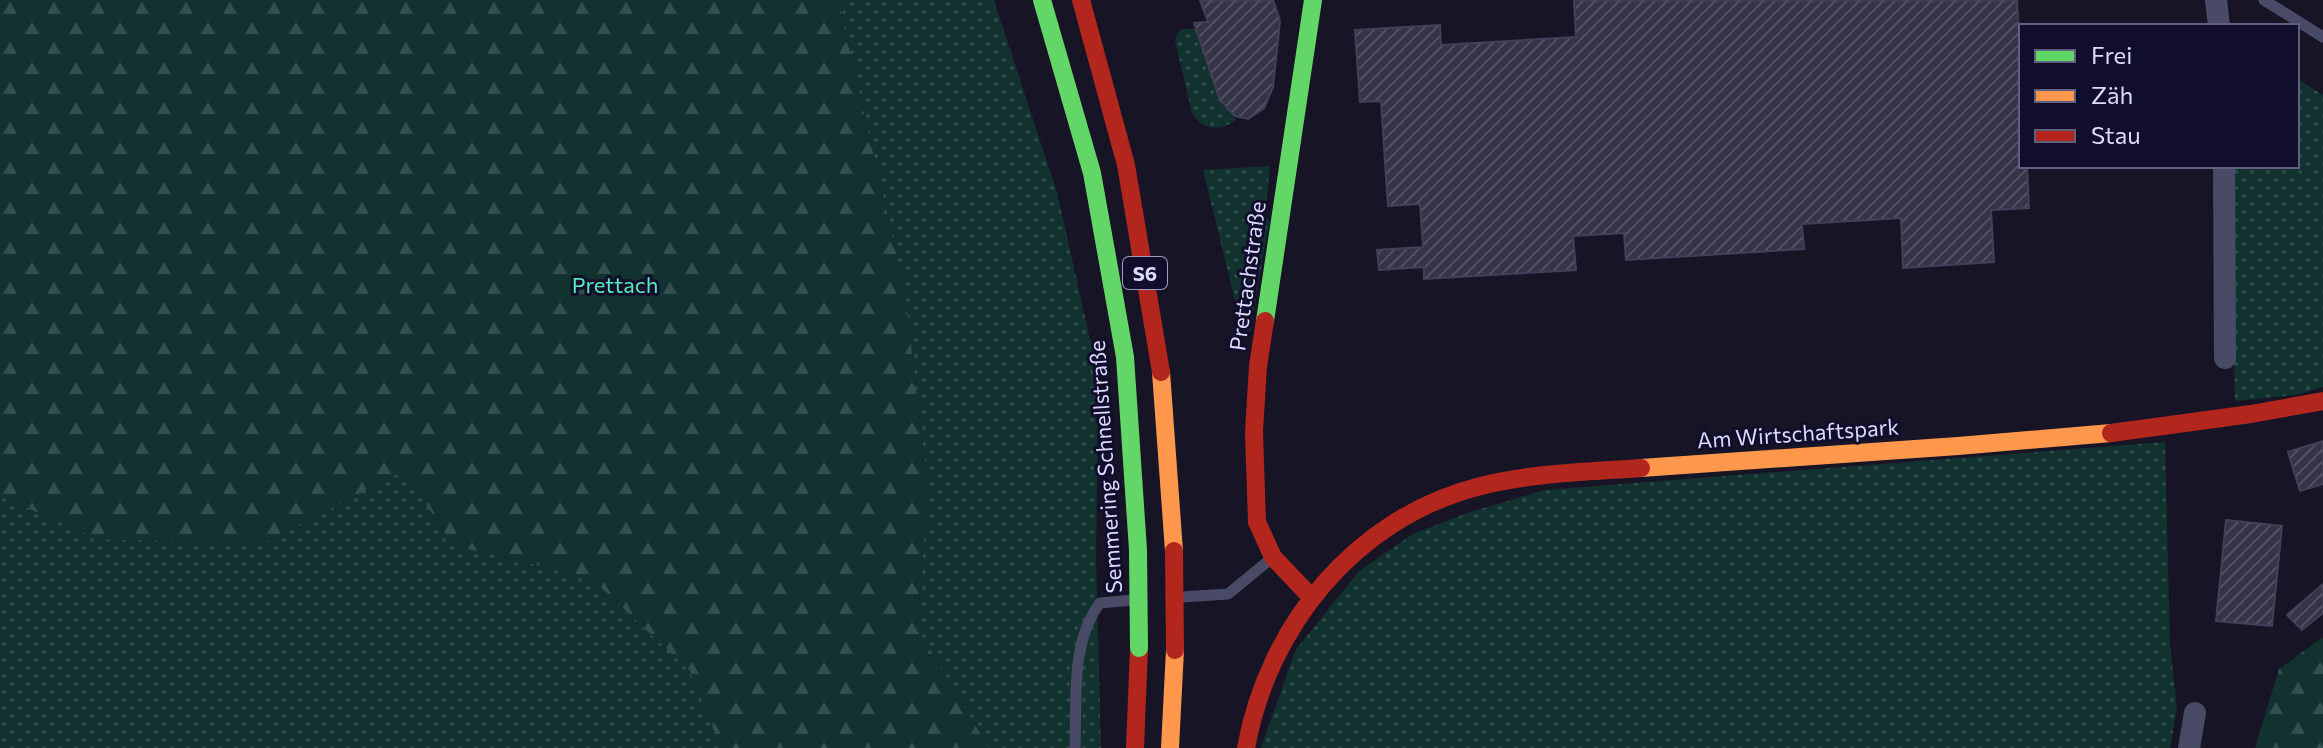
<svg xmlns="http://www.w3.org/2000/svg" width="2323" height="748" font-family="Commissioner,sans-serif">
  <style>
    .grass { fill: url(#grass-dots) }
    .forest { fill: url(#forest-firs) }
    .building { fill: url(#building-hatch); stroke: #424059; stroke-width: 2 }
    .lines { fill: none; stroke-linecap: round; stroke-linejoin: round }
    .lane { stroke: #494b66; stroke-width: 11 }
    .street { stroke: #494b66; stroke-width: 22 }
    .fast { stroke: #63d668; stroke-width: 18 }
    .slow { stroke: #ff974d; stroke-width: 18 }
    .jam { stroke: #b3261e; stroke-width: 18 }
    .fast-bridge { stroke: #63d668; stroke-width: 18 }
    .jam-bridge { stroke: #b3261e; stroke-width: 18 }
    .labels { text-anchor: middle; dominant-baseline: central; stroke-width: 6; stroke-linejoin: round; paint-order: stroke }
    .shield { fill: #110e2c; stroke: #9e9cc0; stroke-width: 2 }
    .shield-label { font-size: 20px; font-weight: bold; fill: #dad9ff }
    .street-label { font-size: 22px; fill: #dad9ff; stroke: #110e2c }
    .park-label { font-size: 22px; fill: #59ebba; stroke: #110e2c }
  </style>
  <defs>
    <pattern id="grass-dots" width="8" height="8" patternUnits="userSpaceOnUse" patternTransform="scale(2)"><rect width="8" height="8" fill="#123230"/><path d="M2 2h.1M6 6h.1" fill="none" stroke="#344f4f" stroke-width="1.8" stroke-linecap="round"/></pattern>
    <pattern id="forest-firs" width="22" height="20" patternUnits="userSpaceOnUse" patternTransform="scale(2)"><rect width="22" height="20" fill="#123230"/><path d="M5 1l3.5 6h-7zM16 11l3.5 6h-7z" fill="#344f4f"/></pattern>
    <pattern id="building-hatch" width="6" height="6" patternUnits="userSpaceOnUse" patternTransform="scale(2)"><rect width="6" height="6" fill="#353346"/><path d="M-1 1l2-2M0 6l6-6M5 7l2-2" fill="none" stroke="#525062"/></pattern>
  </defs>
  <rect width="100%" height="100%" fill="#171525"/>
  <g class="grass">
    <polygon points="838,0 994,0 995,4 1057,192 1098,375 1096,557 1101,748 989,748 917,628 928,488 904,287"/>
    <path d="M 1182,29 L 1196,29 L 1220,100 L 1236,120 C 1220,132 1202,130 1192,113 L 1175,41 L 1177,34 Z"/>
    <polygon points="2297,79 2323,95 2323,387 2297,395 2235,401 2230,166 2297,166"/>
    <polygon points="1270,166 1265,215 1269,221 1249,338 1244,337 1203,170"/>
    <polygon points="2165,442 2170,645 2177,708 2170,748 1261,748 1295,651 1359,571 1413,534 1467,513 1544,490"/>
    <polygon points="405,470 452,545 591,578 690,671 721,748 0,748 0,496 99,539 264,543"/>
  </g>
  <g class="forest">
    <polygon points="0,0 838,0 904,287 928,488 917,628 989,748 721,748 690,671 591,578 452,545 405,470 264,543 99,539 0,496"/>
    <polygon points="2323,637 2323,748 2255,748 2279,669"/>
  </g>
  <g class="building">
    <polygon points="1200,0 1273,0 1280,21 1273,87 1264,108 1248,119 1235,116 1220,100 1194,23 1208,22"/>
    <polygon points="1574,0 2017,0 2021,72 2021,166 2027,166 2029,208 1991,210 1994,262 1903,268 1901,218 1802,224 1804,249 1626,260 1624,233 1573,236 1576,270 1424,279 1424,267 1379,270 1377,250 1423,247 1420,204 1388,206 1381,101 1360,102 1355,30 1440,25 1441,45 1576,37"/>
    <polygon points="2323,441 2323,484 2300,491 2288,452"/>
    <polygon points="2226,520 2282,526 2272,626 2216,621"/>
    <polygon points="2323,584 2323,613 2302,630 2287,615"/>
  </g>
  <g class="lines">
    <g class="lane">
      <polyline points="2264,0 2323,37"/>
      <polyline points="1182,597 1228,594 1272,558"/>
      <path d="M 1075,748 C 1077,700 1070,643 1100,603 L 1133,600"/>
    </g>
    <g class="street">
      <polyline points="2216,0 2219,26"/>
      <polyline points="2224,166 2225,358"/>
      <polyline points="2189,748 2195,713"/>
    </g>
    <g class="fast">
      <polyline points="1042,0 1092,173 1125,357 1138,550"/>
      <polyline points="1265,321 1313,0"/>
    </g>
    <g class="slow">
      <polyline points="1161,372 1174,551"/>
      <polyline points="1641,468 1958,446 2111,433"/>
      <polyline points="1170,748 1175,650"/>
    </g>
    <g class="jam">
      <polyline points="1081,0 1126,165 1161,372"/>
      <polyline points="1265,321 1258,366 1254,432 1257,522 1273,557 1311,597"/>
      <polyline points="2111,433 2251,414 2323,401"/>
      <polyline points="1135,748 1139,648"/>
      <path d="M 1246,748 C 1268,626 1355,519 1477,487 C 1530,473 1586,472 1641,468"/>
    </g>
    <polyline class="fast-bridge" points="1138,550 1139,648"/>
    <polyline class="jam-bridge" points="1174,551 1175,650"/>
  </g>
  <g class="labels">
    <rect class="shield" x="1123" y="257" width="44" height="32" rx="6"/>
    <g class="shield-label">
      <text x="1145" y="273">S6</text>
    </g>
    <g class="street-label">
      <text transform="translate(1247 276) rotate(-82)">Prettachstraße</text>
      <text transform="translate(1798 433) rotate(-4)">Am Wirtschaftspark</text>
      <text transform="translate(1105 467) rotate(-94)">Semmering Schnellstraße</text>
    </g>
    <g class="park-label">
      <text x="615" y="284">Prettach</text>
    </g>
  </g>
  <rect x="2019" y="24" width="280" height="144" fill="#110e2c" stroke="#615f80" stroke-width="2"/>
  <rect x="2035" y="50" width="40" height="12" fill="#63d668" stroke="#615f80" stroke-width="2"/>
  <text x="2091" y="64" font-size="24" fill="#dad9ff">Frei</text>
  <rect x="2035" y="90" width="40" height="12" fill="#ff974d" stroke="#615f80" stroke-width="2"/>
  <text x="2091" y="104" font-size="24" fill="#dad9ff">Zäh</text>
  <rect x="2035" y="130" width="40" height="12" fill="#b3261e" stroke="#615f80" stroke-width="2"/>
  <text x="2091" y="144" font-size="24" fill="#dad9ff">Stau</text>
</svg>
